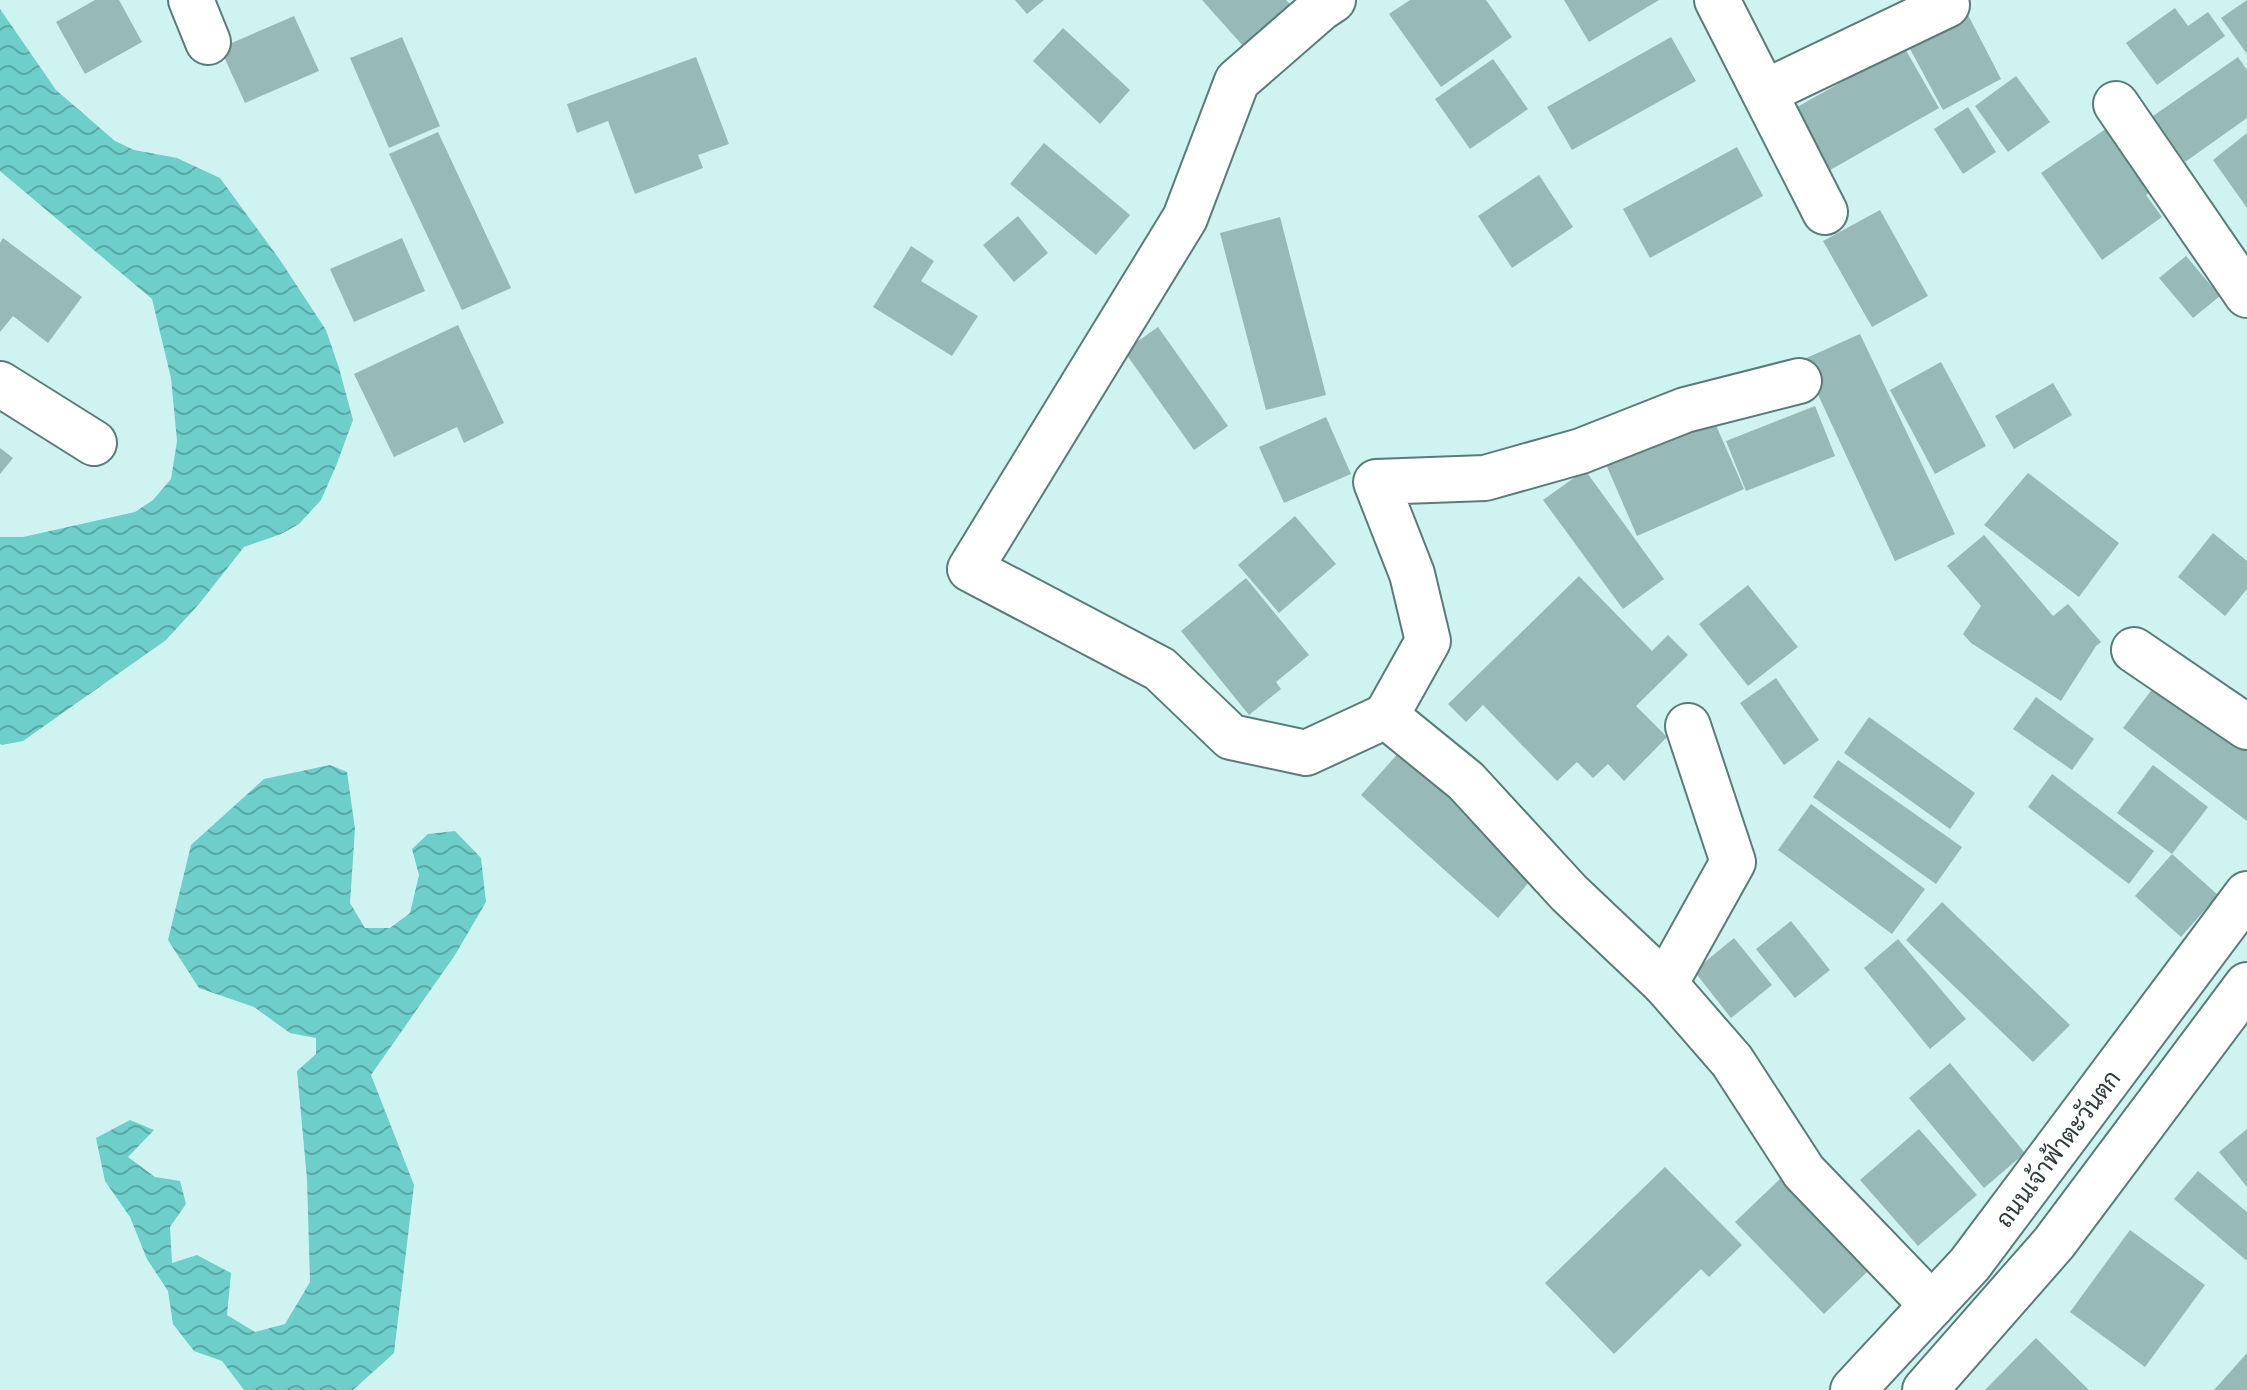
<svg xmlns="http://www.w3.org/2000/svg" width="2247" height="1390" font-family="'Exo 2',Sarabun,sans-serif">
  <style>
    .water { fill: url(#water-waves) }
    .building { fill: #97bab8 }
    .lines { fill: none; stroke-linecap: round; stroke-linejoin: round }
    .minor-casing { stroke: #5a7b79; stroke-width: 48 }
    .major-casing { stroke: #5a7b79; stroke-width: 48 }
    .minor { stroke: #fff; stroke-width: 44 }
    .major { stroke: #fff; stroke-width: 44 }
    .labels { text-anchor: middle; dominant-baseline: central; stroke-width: 7; stroke-linejoin: round; paint-order: stroke }
    .street-label { font-size: 24px; fill: #2c3a39; stroke: #fff }
  </style>
  <defs>
    <pattern id="water-waves" width="16" height="10" patternUnits="userSpaceOnUse" patternTransform="scale(2)"><rect width="16" height="10" fill="#6dceca"/><path d="M0 5q4-4 8 0t8 0" fill="none" stroke="#5aa8a5"/></pattern>
  </defs>
  <rect width="100%" height="100%" fill="#cff3f1"/>
  <g class="water">
    <polygon points="0,9 56,90 115,141 134,150 177,158 220,178 280,260 326,330 339,368 353,420 336,466 321,500 299,524 281,534 244,547 199,604 166,640 23,741 2,745 0,744 0,537 23,537 135,512 153,500 171,479 177,441 171,378 152,299 0,171"/>
    <polygon points="330,765 347,772 355,829 350,903 365,928 390,928 410,913 419,875 412,849 428,834 455,831 481,858 486,902 455,955 371,1075 414,1185 394,1353 353,1390 244,1390 222,1361 194,1351 173,1324 168,1291 147,1259 130,1217 105,1181 96,1138 130,1120 154,1130 128,1157 155,1177 180,1181 186,1204 170,1227 172,1263 197,1255 231,1273 227,1315 255,1332 285,1324 310,1282 307,1179 297,1071 316,1054 316,1038 290,1033 254,1007 199,988 168,940 191,845 264,779"/>
  </g>
  <g class="building">
    <polygon points="95,0 119,0 142,42 85,74 56,22"/>
    <polygon points="1015,0 1044,0 1027,14"/>
    <polygon points="1202,0 1286,0 1292,6 1244,47"/>
    <polygon points="1410,0 1486,0 1512,37 1441,87 1389,14"/>
    <polygon points="1564,0 1659,0 1589,42"/>
    <polygon points="2247,0 2247,54 2221,18"/>
    <polygon points="2175,8 2188,26 2208,12 2225,36 2157,85 2126,43"/>
    <polygon points="1968,15 2001,79 1943,110 1909,47"/>
    <polygon points="294,16 319,71 245,103 220,48"/>
    <polygon points="1063,28 1130,90 1100,124 1033,61"/>
    <polygon points="402,37 440,126 389,148 350,58"/>
    <polygon points="1671,37 1696,81 1572,150 1547,107"/>
    <polygon points="1904,47 1939,108 1825,173 1790,111"/>
    <polygon points="696,57 729,144 698,155 703,168 635,194 608,121 577,133 567,104"/>
    <polygon points="2238,57 2247,70 2247,118 2185,162 2153,116"/>
    <polygon points="1493,59 1528,109 1470,149 1435,99"/>
    <polygon points="2016,76 2050,122 2008,152 1975,106"/>
    <polygon points="1968,107 1996,152 1963,174 1934,129"/>
    <polygon points="2113,124 2157,187 2146,195 2162,217 2102,260 2041,173"/>
    <polygon points="438,132 511,288 462,310 389,154"/>
    <polygon points="2247,133 2247,208 2213,160"/>
    <polygon points="1044,143 1130,215 1096,255 1010,184"/>
    <polygon points="1737,147 1763,196 1650,258 1623,209"/>
    <polygon points="1539,175 1573,227 1512,268 1478,216"/>
    <polygon points="1880,210 1928,296 1872,327 1823,241"/>
    <polygon points="1018,216 1048,253 1014,282 983,245"/>
    <polygon points="1280,217 1326,395 1266,410 1220,233"/>
    <polygon points="3,238 82,297 48,343 13,316 0,332 0,243"/>
    <polygon points="402,238 425,291 354,322 330,269"/>
    <polygon points="911,246 934,261 921,281 978,316 952,356 873,307"/>
    <polygon points="2186,256 2220,296 2193,318 2159,278"/>
    <polygon points="458,325 504,423 464,443 457,427 394,457 354,374"/>
    <polygon points="1158,327 1228,426 1194,450 1124,351"/>
    <polygon points="1860,334 1955,534 1895,561 1802,360"/>
    <polygon points="1941,362 1986,446 1935,474 1890,390"/>
    <polygon points="2053,383 2072,415 2014,449 1995,416"/>
    <polygon points="1815,406 1835,456 1746,491 1726,441"/>
    <polygon points="1712,416 1744,489 1637,536 1605,462"/>
    <polygon points="1326,417 1351,474 1284,503 1259,447"/>
    <polygon points="0,448 13,458 0,474"/>
    <polygon points="1585,470 1664,579 1623,609 1543,500"/>
    <polygon points="2028,473 2119,543 2079,597 1984,525"/>
    <polygon points="1295,516 1336,564 1279,613 1238,565"/>
    <polygon points="2213,533 2247,561 2247,589 2225,616 2178,577"/>
    <polygon points="1984,535 2053,616 2068,604 2101,642 2096,646 2061,701 1971,643 1963,634 1981,606 1947,566"/>
    <polygon points="1579,576 1652,651 1668,635 1688,655 1636,706 1667,737 1624,781 1608,764 1593,778 1577,762 1557,781 1483,705 1466,722 1448,704"/>
    <polygon points="1246,578 1309,655 1276,682 1281,689 1249,715 1181,631"/>
    <polygon points="1748,585 1798,647 1748,686 1699,624"/>
    <polygon points="1776,678 1819,740 1784,765 1740,703"/>
    <polygon points="2159,680 2247,747 2247,821 2123,728"/>
    <polygon points="2036,697 2094,739 2072,770 2013,729"/>
    <polygon points="1869,717 1975,793 1950,829 1844,753"/>
    <polygon points="1401,750 1538,872 1498,918 1361,795"/>
    <polygon points="1838,760 1962,847 1936,884 1813,797"/>
    <polygon points="2153,765 2208,807 2172,854 2117,813"/>
    <polygon points="2052,774 2154,851 2129,884 2028,807"/>
    <polygon points="1811,804 1925,889 1892,934 1778,850"/>
    <polygon points="2172,854 2218,895 2181,937 2135,896"/>
    <polygon points="1942,902 2070,1025 2033,1062 1906,940"/>
    <polygon points="1791,921 1830,970 1795,998 1756,949"/>
    <polygon points="1734,938 1772,985 1731,1018 1694,971"/>
    <polygon points="1898,939 1966,1019 1930,1049 1864,968"/>
    <polygon points="1950,1063 2025,1153 1984,1188 1909,1098"/>
    <polygon points="1919,1129 1977,1195 1918,1246 1860,1180"/>
    <polygon points="2247,1129 2247,1187 2219,1152"/>
    <polygon points="1665,1167 1742,1245 1709,1277 1701,1269 1614,1354 1545,1283"/>
    <polygon points="2198,1171 2247,1212 2247,1261 2174,1199"/>
    <polygon points="1780,1179 1868,1271 1824,1314 1735,1222"/>
    <polygon points="2130,1230 2205,1285 2145,1367 2070,1312"/>
    <polygon points="2036,1338 2089,1390 1985,1390"/>
    <polygon points="2247,1353 2247,1390 2214,1390"/>
  </g>
  <g class="lines">
    <g class="minor-casing">
      <g id="minor">
        <polyline points="191,0 208,42"/>
        <polyline points="1333,0 1321,8 1237,81 1185,218 970,569 1160,669 1231,737 1306,753 1386,716 1466,781 1569,893 1665,984 1732,1061 1804,1172 1932,1305"/>
        <polyline points="1717,0 1825,212"/>
        <polyline points="1765,92 1947,5"/>
        <polyline points="2116,104 2247,295"/>
        <polyline points="0,384 94,443"/>
        <polyline points="2134,650 2247,727"/>
        <polyline points="1386,716 1428,641 1412,574 1376,482 1485,478 1581,451 1685,410 1799,381"/>
        <polyline points="1665,984 1733,862 1688,726"/>
      </g>
    </g>
    <g class="major-casing">
      <g id="major">
        <polyline points="1853,1390 1970,1264 2247,894"/>
        <polyline points="1925,1390 2054,1243 2247,985"/>
      </g>
    </g>
    <use href="#minor" class="minor"/>
    <use href="#major" class="major"/>
  </g>
  <g class="labels">
    <g class="street-label">
      <text transform="translate(2057 1148) rotate(-53)">ถนนเจ้าฟ้าตะวันตก</text>
    </g>
  </g>
</svg>
